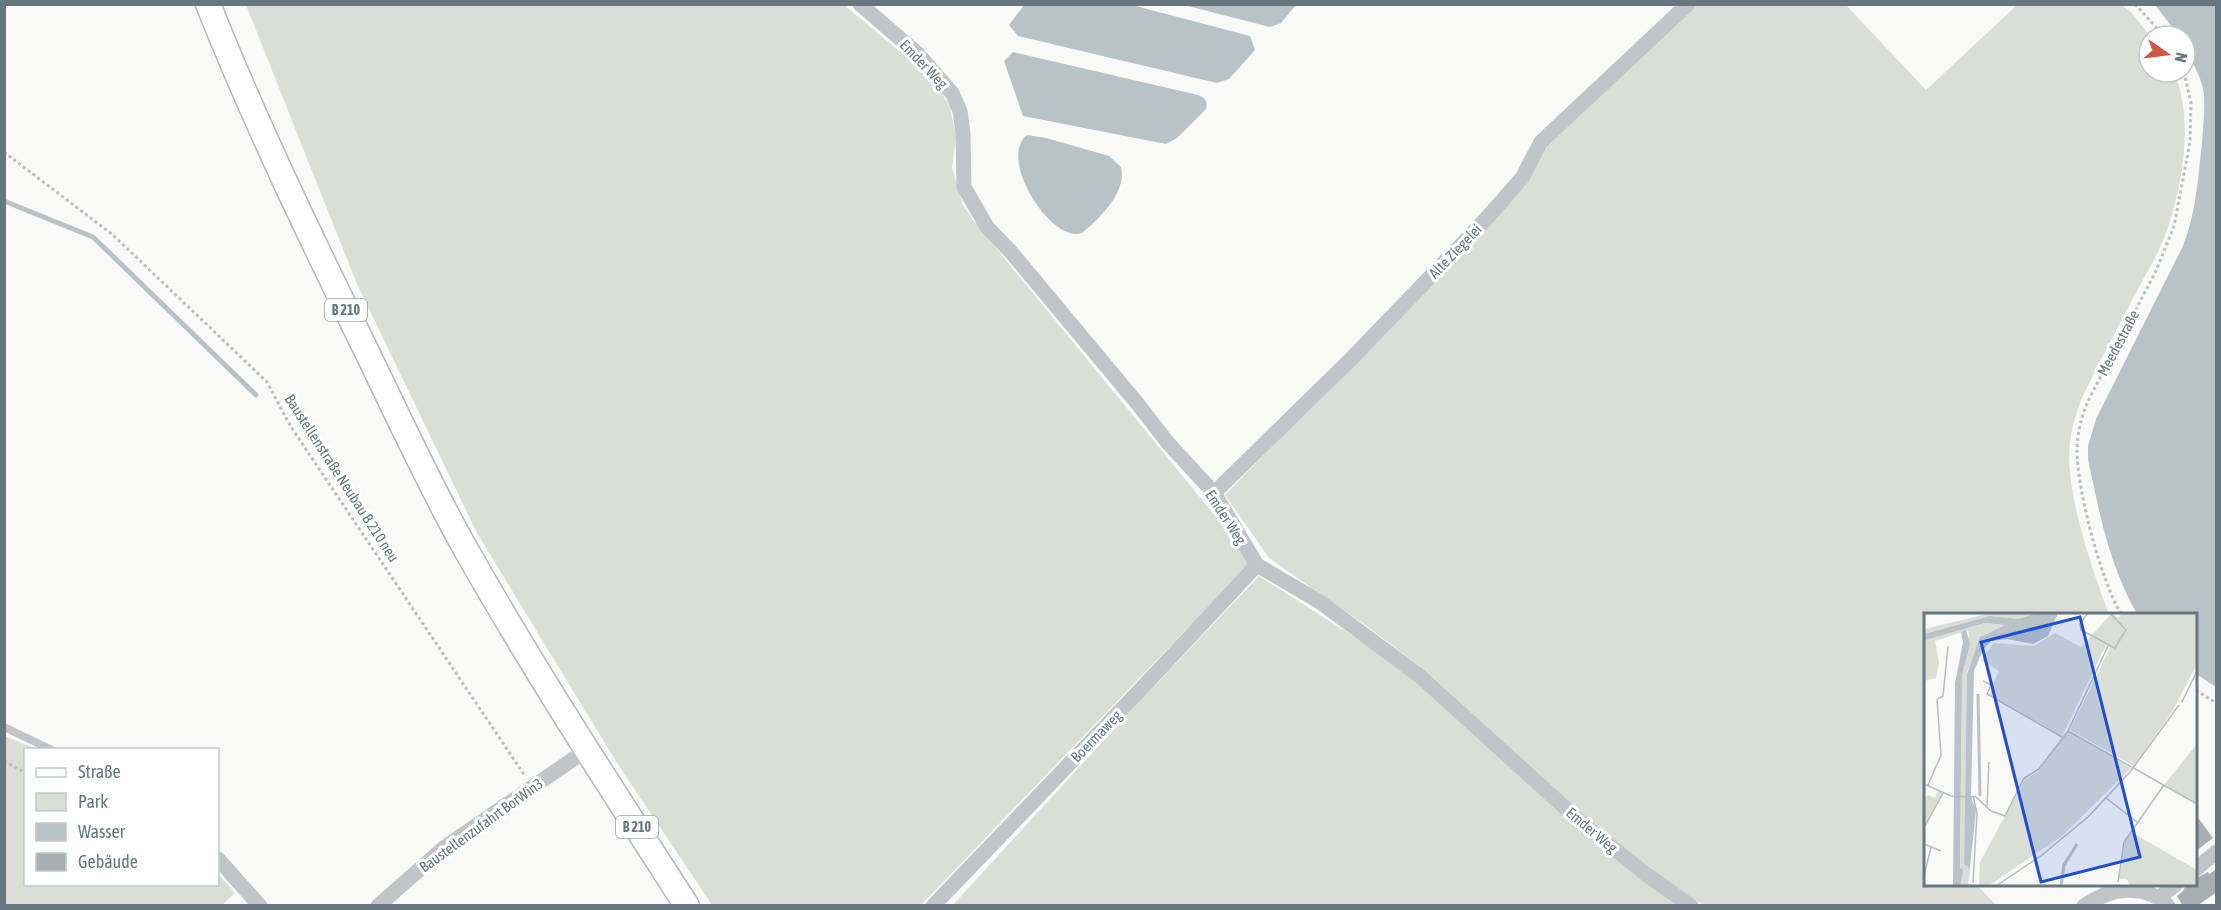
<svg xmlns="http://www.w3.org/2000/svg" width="2221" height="910" font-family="'Asap Condensed',sans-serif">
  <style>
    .green { fill: #daded7 }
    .water { fill: #b9c3c7 }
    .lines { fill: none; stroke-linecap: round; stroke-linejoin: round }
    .stream { stroke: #b9c3c7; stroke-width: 5 }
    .building { fill: #a7afb4 }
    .primary-casing { stroke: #b3b8bb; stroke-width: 27 }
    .path { stroke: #bbbec0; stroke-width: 3; stroke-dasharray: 3 3; stroke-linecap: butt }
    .service { stroke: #c1c5c8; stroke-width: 8 }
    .minor { stroke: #c1c5c8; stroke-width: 15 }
    .primary { stroke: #fff; stroke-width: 24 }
    .labels { text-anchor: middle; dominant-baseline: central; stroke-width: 6; stroke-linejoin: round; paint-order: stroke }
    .shield { fill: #fff; stroke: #95a0a5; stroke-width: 1.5 }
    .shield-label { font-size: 14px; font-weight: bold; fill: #67777f }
    .street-label { font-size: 15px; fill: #67777f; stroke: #fff }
    .inset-river { fill: none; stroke: #b9c3c7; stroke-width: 3 }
    .inset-road { fill: none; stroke: #b6bdc1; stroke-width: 1.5 }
    .view { fill: #1d4ed8; fill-opacity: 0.15; stroke: #1d4ed8; stroke-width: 3 }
    .inset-edge { fill: none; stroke: #67777f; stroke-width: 3 }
  </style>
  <rect width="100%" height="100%" fill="#f9f9f8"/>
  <g class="green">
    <polygon points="246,5 844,5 935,81 950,108 956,136 952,168 963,205 973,220 1252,561 921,905 712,905 617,763 477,533 357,284"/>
    <path d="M 1696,5 L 1846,5 L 1926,90 L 2017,5 L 2121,5 L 2131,12 L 2150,36 L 2149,72 L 2174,72 C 2193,117 2184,178 2169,224 C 2161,251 2144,277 2131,302 C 2114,334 2097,367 2081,400 C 2076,414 2071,429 2070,444 C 2064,489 2093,572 2109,614 L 1926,614 L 1926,884 L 1977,885 L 1996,905 L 1703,905 L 1651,869 L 1586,817 L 1427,672 L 1368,627 L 1269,558 L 1225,495 L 1526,185 L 1548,146 Z"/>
    <polygon points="1259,576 1362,642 1417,680 1678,906 952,906 1128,714"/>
    <polygon points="4,736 37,749 26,750 26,884 218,884 218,873 235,893 222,905 5,905"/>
  </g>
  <g class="water">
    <polygon points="1024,5 1132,5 1250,36 1255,50 1229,79 1217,83 1018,36 1009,25"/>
    <polygon points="1184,5 1296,4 1296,5 1281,23 1270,27"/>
    <path d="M 2155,5 L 2216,5 L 2216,687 L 2196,674 L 2196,614 L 2137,614 C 2110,567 2099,513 2088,459 L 2088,446 L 2096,419 L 2183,246 C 2196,213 2198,178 2202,143 C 2203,125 2206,105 2203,88 C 2199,70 2185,54 2185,36 L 2179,36 Z"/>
    <path d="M 1013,52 L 1198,95 C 1205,98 1208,101 1206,109 L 1177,138 L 1166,144 L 1023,116 L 1004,61 Z"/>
    <path d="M 1027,135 L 1046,138 L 1109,156 L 1121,167 C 1127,192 1100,218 1082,233 C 1051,244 997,158 1027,135 Z"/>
  </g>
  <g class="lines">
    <polyline class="stream" points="4,201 93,237 256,395"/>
  </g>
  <g class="building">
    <polygon points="2196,815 2213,838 2196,851"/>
    <polygon points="2217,869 2217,892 2197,906 2183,906 2177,896 2183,891 2186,885 2196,885 2196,878 2208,872 2209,874"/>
  </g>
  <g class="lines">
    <g class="primary-casing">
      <path id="primary" d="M 208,4 C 255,122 310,236 366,350 C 398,416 429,484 465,548 C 534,670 611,788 687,906"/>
    </g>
    <g class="path">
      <polyline points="2135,4 2164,36"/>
      <polyline points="4,152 113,235 267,382 291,427 525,776"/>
      <path d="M 2121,614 C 2101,581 2077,490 2077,450 C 2077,432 2082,414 2090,397 L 2156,271 L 2174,226 L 2190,142 L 2191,103 L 2184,72"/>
      <polyline points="2196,690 2216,703"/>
      <polyline points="4,761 26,773"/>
    </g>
    <polyline class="service" points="4,727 52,750"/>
    <g class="minor">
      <polyline points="860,4 918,54 952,93 960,111 963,133 964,187 987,227 1011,252 1137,403 1168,443 1214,493 1257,565 1320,602 1421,677 1582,823 1647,875 1691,906"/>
      <polyline points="1214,493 1352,358 1486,219 1522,178 1541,142 1688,4"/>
      <polyline points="218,859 260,906"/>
      <polyline points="2196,869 2216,852"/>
      <polyline points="2160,897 2176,884"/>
      <polyline points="378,906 445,847 588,749"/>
      <polyline points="933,906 1142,688 1257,565"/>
      <path d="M 2084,906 C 2110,888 2145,882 2168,906"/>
    </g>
    <use href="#primary" class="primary"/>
  </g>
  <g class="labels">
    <g class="shield">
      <rect x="325" y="299" width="42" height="22" rx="4.5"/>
      <rect x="616" y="816" width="42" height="22" rx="4.5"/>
    </g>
    <g class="shield-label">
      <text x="346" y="310">B 210</text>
      <text x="637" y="827">B 210</text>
    </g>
    <g class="street-label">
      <text transform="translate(924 64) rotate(46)">Emder Weg</text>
      <text transform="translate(1455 251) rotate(-46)">Alte Ziegelei</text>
      <text transform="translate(2118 343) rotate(-62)">Meedestraße</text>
      <text transform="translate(342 478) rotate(57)">Baustellenstraße Neubau B 210 neu</text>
      <text transform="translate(1226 517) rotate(57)">Emder Weg</text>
      <text transform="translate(1096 736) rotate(-46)">Boermaweg</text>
      <text transform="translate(481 825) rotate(-36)">Baustellenzufahrt BorWin3</text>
      <text transform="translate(1592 830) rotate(40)">Emder Weg</text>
    </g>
  </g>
  <g transform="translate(1924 613)">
    <rect width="273" height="273" fill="#f9f9f8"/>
    <path d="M 67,0 L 114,0 L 94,6 L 66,3 L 0,21 L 0,16 ZM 198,0 L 273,0 L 273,51 L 249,97 L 210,153 L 146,117 L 186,35 L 182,32 L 138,123 L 65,81 L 75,58 L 57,47 L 70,30 L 110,33 L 131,20 L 157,34 L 187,1 L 194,5 ZM 61,10 L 81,12 L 59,22 L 43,59 L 40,251 L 45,255 L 44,273 L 36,273 L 38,62 L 45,23 L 44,17 L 11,28 L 15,49 L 12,65 L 0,68 L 0,27 ZM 144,118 L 207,155 L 138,223 L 66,272 L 55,273 L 56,249 L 101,166 L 115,158 ZM 273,131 L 273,191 L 240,172 ZM 14,177 L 19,180 L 0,215 L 0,186 L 4,182 L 11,185 ZM 207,219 L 273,257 L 273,273 L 206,273 L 203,266 L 195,266 L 201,229 Z" fill="#daded7"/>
    <path d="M 114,0 L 134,0 L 124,23 L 109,31 L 83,26 L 67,28 L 59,37 L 50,58 L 47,184 L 52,197 L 44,273 L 45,255 L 40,251 L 43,61 L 56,24 L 81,12 L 61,10 L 1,27 L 0,21 L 66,3 L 94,6 ZM 42,17 L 46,31 L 38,62 L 36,255 L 39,257 L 36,273 L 29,273 L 31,70 L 39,29 L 37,19 Z" fill="#b9c3c7"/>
    <path class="inset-river" d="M 54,81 L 56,183M 137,273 L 140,252 L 153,231"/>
    <path class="inset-road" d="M 164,0 L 156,11 L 157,17 L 191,35 L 202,17 L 186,0M 59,68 L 67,72 L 63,81 L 138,124M 14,86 L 19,83 L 24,33M 258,89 L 273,58M 144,118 L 273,191M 0,171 L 27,183 L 52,184 L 67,198 L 81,203 L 100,165 L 115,156 L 144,118 L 184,33M 4,172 L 17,142 L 13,86M 182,185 L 213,209M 63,193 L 65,149M 0,215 L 19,180M 0,231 L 17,238M 0,263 L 7,234M 194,269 L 200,229 L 240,172M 49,270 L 53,200 L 49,183M 72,273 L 118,242 L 164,204 L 206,159 L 255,92"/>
    <path class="view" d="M 156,4 L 216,244 L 117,269 L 57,29 Z"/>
    <rect width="273" height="273" class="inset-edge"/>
  </g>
  <rect width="2221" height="910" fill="none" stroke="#67777f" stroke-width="12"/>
  <rect x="24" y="748" width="195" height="138" fill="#ffffff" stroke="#c2c9cc" stroke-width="1.5"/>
  <rect x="36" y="768" width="30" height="9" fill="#ffffff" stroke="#c2c9cc" stroke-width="1.5"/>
  <text x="78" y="778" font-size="18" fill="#67777f">Straße</text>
  <rect x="36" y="793" width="30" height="18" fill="#daded7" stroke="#c2c9cc" stroke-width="1.5"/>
  <text x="78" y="808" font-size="18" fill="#67777f">Park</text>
  <rect x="36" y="823" width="30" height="18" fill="#b9c3c7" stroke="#c2c9cc" stroke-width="1.5"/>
  <text x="78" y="838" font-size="18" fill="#67777f">Wasser</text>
  <rect x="36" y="853" width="30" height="18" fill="#a7afb4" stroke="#c2c9cc" stroke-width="1.5"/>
  <text x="78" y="868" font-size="18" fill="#67777f">Gebäude</text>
  <g transform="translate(2167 54) rotate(104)"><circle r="28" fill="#ffffff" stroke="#c2c9cc" stroke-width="1.5"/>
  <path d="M0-4.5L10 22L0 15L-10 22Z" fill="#cf5842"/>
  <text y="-9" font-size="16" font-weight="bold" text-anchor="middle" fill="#67777f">N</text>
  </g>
</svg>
